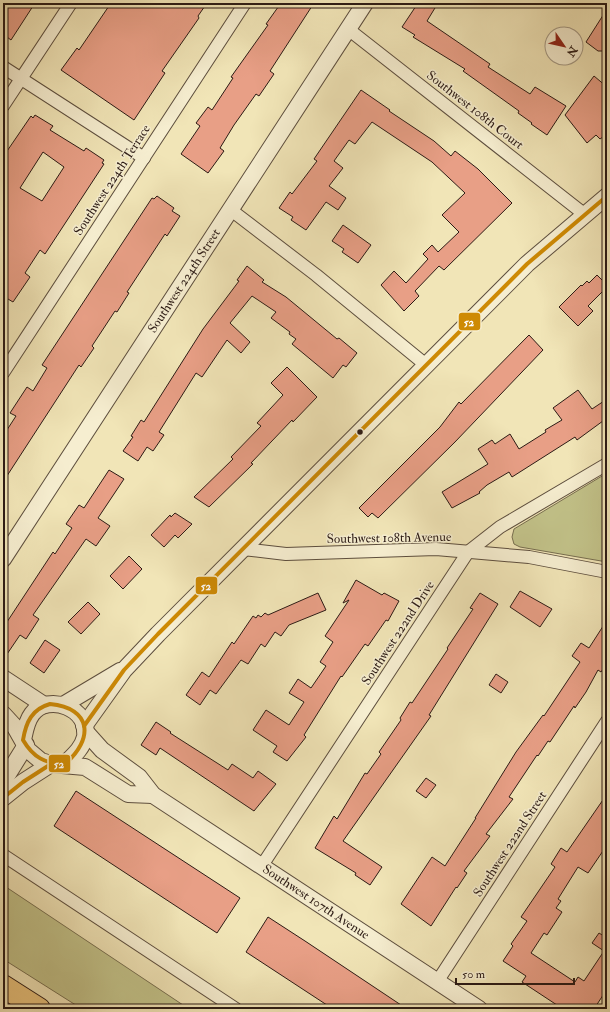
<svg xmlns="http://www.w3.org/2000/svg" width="610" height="1012" font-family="'IM FELL Double Pica',serif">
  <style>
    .green { fill: #c2c289; stroke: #776e4f }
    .building { fill: #e89f86; stroke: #2c1b15; fill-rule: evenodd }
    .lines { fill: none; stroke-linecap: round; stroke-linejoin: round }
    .minor-casing { stroke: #5d4e3e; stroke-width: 14 }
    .tertiary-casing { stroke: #5d4e3e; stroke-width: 18 }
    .motorway-casing { stroke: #2c1b15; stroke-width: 24 }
    .minor { stroke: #f6eed0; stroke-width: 12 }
    .tertiary { stroke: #f6eed0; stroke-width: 16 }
    .motorway { stroke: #e8c27c; stroke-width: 22 }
    .bus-1-casing { stroke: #f6eed0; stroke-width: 7 }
    .bus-1 { stroke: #ce8a04; stroke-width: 4 }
    .bus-dot { fill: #2c1b15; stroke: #f6eed0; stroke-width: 1.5 }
    .labels { text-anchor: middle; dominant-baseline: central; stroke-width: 3; stroke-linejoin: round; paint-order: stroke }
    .street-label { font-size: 13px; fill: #2c1b15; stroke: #f6eed0 }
    .line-badge { stroke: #f6eed0; stroke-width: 1.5 }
    .badge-label { font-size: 11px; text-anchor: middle; font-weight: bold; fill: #fff }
  </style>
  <rect width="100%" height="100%" fill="#f1e5b7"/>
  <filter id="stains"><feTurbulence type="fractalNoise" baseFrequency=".005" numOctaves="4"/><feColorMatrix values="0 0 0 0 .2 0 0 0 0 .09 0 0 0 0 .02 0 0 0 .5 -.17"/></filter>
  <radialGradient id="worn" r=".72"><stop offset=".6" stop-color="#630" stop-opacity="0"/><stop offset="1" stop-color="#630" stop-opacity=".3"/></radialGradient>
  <g class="green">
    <polygon points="607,473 607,562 520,547 514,544 512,537 514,529"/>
    <polygon points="3,885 189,1009 82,1009 3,959"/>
  </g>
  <g class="building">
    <polygon points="3,3 35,3 11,40 3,34"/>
    <polygon points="111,3 207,3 198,16 199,18 162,71 165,73 134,120 61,70 77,48 79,50"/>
    <polygon points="281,3 314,3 270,71 274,74 259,96 256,94 234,125 220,148 224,151 208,173 181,154 200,126 196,123 208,107 212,110 233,78 231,77 268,25 266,24"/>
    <polygon points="418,3 438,3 427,21 490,64 488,67 530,94 535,87 566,106 547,135 531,124 532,123 518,113 519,111 463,71 465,69 413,37 415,35 402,27"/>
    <polygon points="607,9 607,44 603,51 598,51 586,42"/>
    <polygon points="594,76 607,87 607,134 600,139 596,135 587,143 565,115"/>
    <polygon points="361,90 390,110 389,111 434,141 451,156 455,151 478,169 512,203 444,270 439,266 415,291 419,296 404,311 381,285 394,271 406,283 428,259 423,254 432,245 438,252 459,232 442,215 465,193 432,162 372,122 355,144 349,140 334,161 343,168 329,186 346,198 338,210 326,202 306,230 291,220 293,217 279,208 290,192 292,194 317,161 314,159"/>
    <path d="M 35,115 L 53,126 L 50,130 L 84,151 L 86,148 L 104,160 L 102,163 L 104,164 L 45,254 L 40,250 L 25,273 L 30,277 L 13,302 L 3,296 L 3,157 L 31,116 L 33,118 ZM 43,152 L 64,167 L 42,201 L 20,188 Z"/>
    <polygon points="157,196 174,208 172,211 180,216 167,236 165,234 127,292 129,293 117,312 115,311 92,346 94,348 81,367 79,365 3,482 3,436 16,416 10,413 27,387 33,391 47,368 42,365 152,198 154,199"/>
    <polygon points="343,225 371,245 358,263 342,252 344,249 332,241"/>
    <polygon points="247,266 264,280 262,282 286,297 337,339 339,338 357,353 346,367 343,365 333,378 292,344 296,339 289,334 290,332 271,318 276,312 252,296 230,323 250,342 241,353 227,340 202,377 196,373 159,432 164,435 153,451 147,447 138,461 123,451 133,437 131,436 141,420 144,422 203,329 239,281 237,280"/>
    <polygon points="597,275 607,285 607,287 588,306 593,311 578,326 559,307 581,285 582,286 587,281 589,283"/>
    <polygon points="529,335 543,350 455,442 378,518 372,513 368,517 359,508 440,427 459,402 461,404"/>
    <polygon points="287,367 317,397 293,422 292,420 251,463 253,464 209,507 194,497 233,459 231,457 261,426 257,423 283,395 271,383"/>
    <polygon points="578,390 592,409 607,399 607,418 577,440 575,437 512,477 509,472 487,485 479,492 480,493 452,508 442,492 488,464 478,449 492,440 495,444 510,434 519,449 546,432 545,430 562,420 553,408"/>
    <polygon points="109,470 124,479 98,518 110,526 96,546 86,539 33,615 39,619 26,639 20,635 3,660 3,628 53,552 55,554 72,528 66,524 79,505 84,508"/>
    <polygon points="175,513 192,524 178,538 175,535 164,547 151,535 170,515 171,517"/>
    <polygon points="129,556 142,569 123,589 110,576"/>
    <polygon points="356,580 382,595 384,593 399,601 388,621 386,620 368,646 365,644 342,677 341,676 304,735 306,737 287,761 273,752 277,746 253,730 266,710 289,725 304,702 289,693 298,679 311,688 326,666 320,662 333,642 325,636 349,600 343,603"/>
    <polygon points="520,591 552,609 540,627 510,607"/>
    <polygon points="318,593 326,610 289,625 281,636 275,632 265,647 261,644 248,664 241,660 216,694 210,690 200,705 186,695 202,672 209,677 232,642 234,644 253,616 256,618 258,615 261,617 265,613 268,615"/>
    <polygon points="480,593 498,604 429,715 431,716 343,841 382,867 370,885 355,875 356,873 315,848 334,816 337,819 365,773 367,774 381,754 379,752 401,720 400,718 410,702 412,703 448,649 447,648 473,609 470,608"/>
    <polygon points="88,602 100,614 81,634 68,622"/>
    <polygon points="607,620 607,663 601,672 598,670 586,692 575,708 574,706 550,742 548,741 538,756 537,755 509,797 513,799 486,834 490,836 464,871 467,873 457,888 456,887 431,926 401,904 432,857 445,866 476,818 475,818 516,752 543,715 544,716 580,662 572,656 581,643 589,648"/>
    <polygon points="45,640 60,650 44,673 30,663"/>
    <polygon points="496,674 508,682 501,693 489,685"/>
    <polygon points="156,722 171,732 170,733 228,770 232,764 253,778 258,771 276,784 254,811 160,748 156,755 141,745"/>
    <polygon points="426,778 436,785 426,798 416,791"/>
    <polygon points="76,791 240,898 217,933 54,826"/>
    <polygon points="607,794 607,845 588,873 578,867 558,899 561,901 556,908 562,912 547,935 544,933 531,953 575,982 578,977 584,981 604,951 592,943 599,933 607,938 607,989 594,1009 563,1009 522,982 526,976 503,961 513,946 511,944 527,921 521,917 555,867 551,864 561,848 567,852"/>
    <polygon points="268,917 305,941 407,1009 333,1009 246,952"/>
  </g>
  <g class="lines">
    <g class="minor-casing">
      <g id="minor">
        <polyline points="348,29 584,214"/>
        <polyline points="3,67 144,158"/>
        <polyline points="3,106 71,3"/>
        <polyline points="231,210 316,275 426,365"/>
        <polyline points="3,373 245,3"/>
        <polyline points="243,549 286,554 436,549 529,557 607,572"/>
        <polyline points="3,855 236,1009"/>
        <polyline points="261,867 468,552 500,527 607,464"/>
        <polyline points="437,982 607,721"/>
      </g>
    </g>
    <g class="tertiary-casing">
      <g id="tertiary">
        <path id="s1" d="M 3,559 L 365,3"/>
        <polyline points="3,678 44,705"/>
        <polyline points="63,705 120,671"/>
        <polyline points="3,714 15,727 28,750 41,761 51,764 85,767 128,794 153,795"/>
        <polyline points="84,726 124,670 158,634 527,264 607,196"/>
        <path id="s2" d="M 85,731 L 102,750 L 139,777 L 153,795 L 479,1009"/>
        <path d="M 23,740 C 25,731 26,722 32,714 C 48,692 91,709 85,737 C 82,749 73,756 65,764"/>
        <polyline points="3,782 26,745"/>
        <polyline points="3,798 23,782 51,764"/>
      </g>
    </g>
    <g class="motorway-casing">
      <polyline id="motorway" points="3,986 39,1009"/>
    </g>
    <use href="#minor" class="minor"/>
    <use href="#tertiary" class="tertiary"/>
    <use href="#motorway" class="motorway"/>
    <g class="bus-1-casing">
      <g id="bus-1">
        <path d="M 50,704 C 92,708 94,739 65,764 C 45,764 33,757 23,740 C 26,722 32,709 50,704 Z"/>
        <polyline points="84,726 124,670 158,634 527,264 607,196"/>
        <polyline points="3,798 23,782 51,764"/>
      </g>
    </g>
    <use href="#bus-1" class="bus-1"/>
  </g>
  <circle class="bus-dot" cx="360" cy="432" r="3.5"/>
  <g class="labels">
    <g class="street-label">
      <text transform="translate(475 110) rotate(38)">Southwest 108th Court</text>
      <text transform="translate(112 180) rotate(-57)">Southwest 224th Terrace</text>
      <text stroke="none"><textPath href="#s1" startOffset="332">Southwest 224th Street</textPath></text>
      <text transform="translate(389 538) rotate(-1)">Southwest 108th Avenue</text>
      <text transform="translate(398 633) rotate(-57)">Southwest 222nd Drive</text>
      <text transform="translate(510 844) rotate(-57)">Southwest 222nd Street</text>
      <text stroke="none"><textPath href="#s2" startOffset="289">Southwest 107th Avenue</textPath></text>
    </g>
  </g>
  <g class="line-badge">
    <rect x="458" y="312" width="23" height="19" rx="4" fill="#ce8a04"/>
    <rect x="195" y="576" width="23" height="19" rx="4" fill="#ce8a04"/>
    <rect x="48" y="754" width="23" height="19" rx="4" fill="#ce8a04"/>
  </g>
  <g class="badge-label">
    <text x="469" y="326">52</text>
    <text x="206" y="590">52</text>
    <text x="59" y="768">52</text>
  </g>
  <rect width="610" height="1012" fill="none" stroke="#f1e5b7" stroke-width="16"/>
  <rect x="4" y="4" width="602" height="1004" fill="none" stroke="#2c1b15" stroke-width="2"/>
  <rect x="8" y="8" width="594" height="996" fill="none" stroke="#2c1b15"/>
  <g transform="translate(564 46) rotate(124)"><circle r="19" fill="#f6eed0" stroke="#a59a85"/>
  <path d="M0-3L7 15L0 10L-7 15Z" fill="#8f2418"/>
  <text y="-6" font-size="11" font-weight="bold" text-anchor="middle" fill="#2c1b15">N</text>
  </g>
  <path d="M456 978v6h118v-6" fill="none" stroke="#2c1b15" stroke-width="2"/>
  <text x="462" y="978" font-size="12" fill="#2c1b15" stroke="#f6eed0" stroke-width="3" paint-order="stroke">50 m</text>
  <rect width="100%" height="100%" filter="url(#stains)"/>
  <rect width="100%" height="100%" fill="url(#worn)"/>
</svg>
